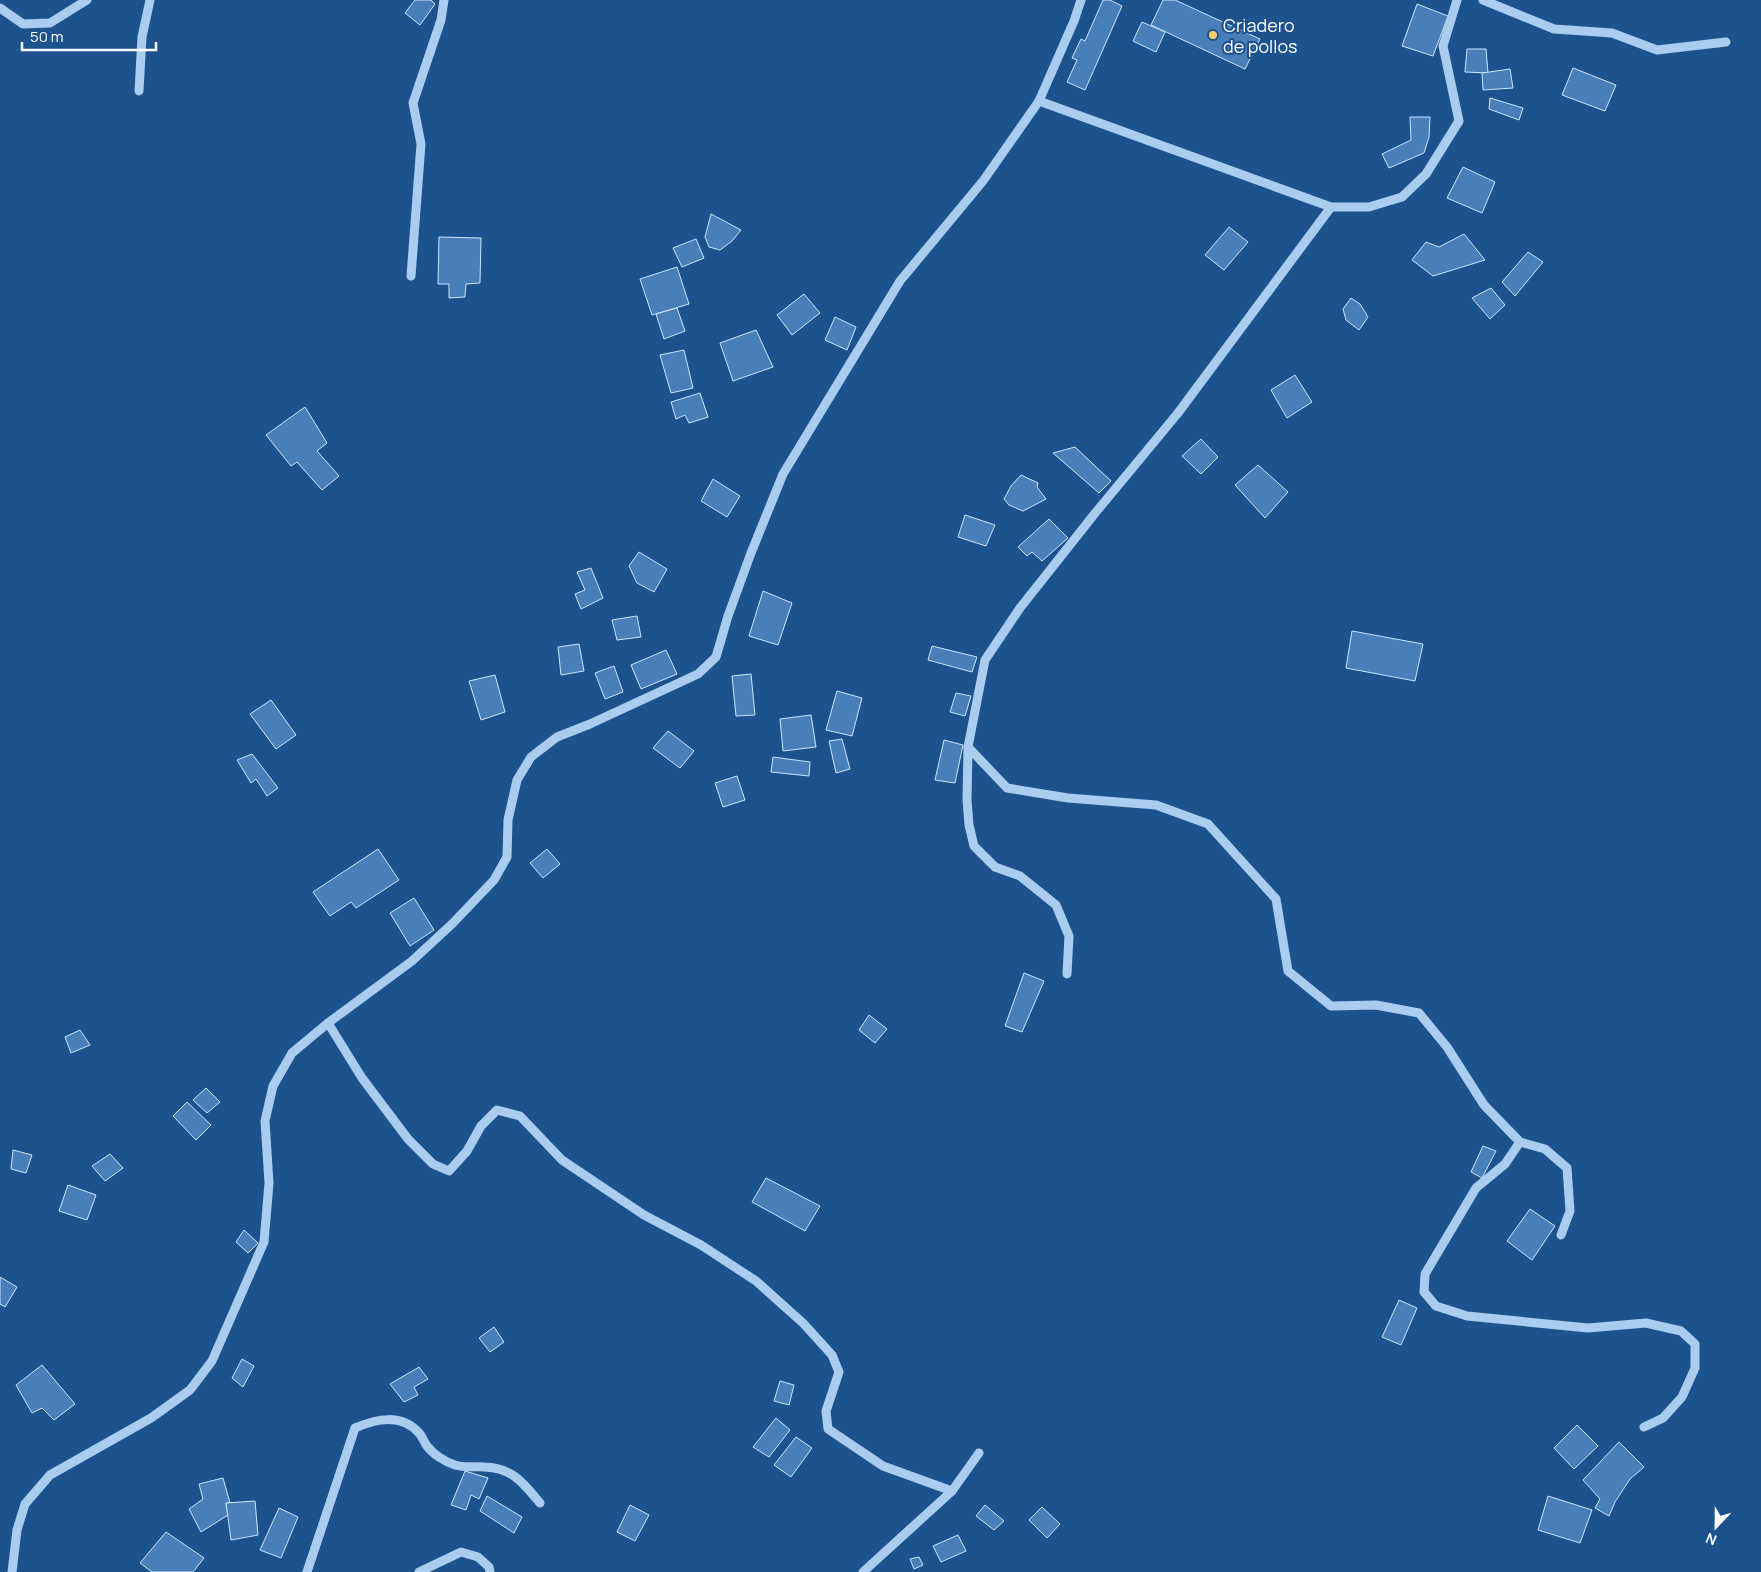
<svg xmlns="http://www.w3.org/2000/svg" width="1761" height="1572" font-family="Manrope,sans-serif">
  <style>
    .building { fill: #497fb8; stroke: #d0e5fa }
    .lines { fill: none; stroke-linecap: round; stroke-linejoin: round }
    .minor { stroke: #ace; stroke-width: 9 }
    .poi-dot { fill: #fecc67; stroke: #1c538f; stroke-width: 2 }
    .labels { text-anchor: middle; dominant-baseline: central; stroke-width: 4; stroke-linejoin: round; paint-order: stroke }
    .poi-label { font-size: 18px; fill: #fff; stroke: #1c538f; text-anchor: start }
  </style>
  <rect width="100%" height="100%" fill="#1c538f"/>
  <g class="building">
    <polygon points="415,0 431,0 435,4 420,25 405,13"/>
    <polygon points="1103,0 1110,0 1122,6 1085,90 1067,82 1077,60 1072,58 1081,39 1085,41"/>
    <polygon points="1163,0 1175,0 1260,39 1245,69 1151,25"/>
    <polygon points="1417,4 1448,16 1433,56 1402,46"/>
    <polygon points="1142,22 1165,32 1156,52 1133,41"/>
    <polygon points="1467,49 1486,49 1488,73 1465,72"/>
    <polygon points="1573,68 1616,85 1605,111 1562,95"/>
    <polygon points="1510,69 1513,88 1483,90 1482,73"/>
    <polygon points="1490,98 1523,108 1519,120 1489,109"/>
    <polygon points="1410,117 1430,117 1429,137 1424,153 1389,168 1382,154 1411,140"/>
    <polygon points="1463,167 1495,182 1482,213 1447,198"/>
    <polygon points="711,214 741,230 732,241 720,250 709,247 705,237"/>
    <polygon points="1229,227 1248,242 1224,270 1205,255"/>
    <polygon points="1464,234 1485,260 1433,276 1412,260 1426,242 1439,247"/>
    <polygon points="439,237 481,238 480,283 466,284 465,297 449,298 449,284 438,284"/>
    <polygon points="696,239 704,258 682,267 673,248"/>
    <polygon points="1528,252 1543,262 1515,296 1502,282"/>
    <polygon points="677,267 689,304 652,315 640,279"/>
    <polygon points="1491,288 1505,305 1490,319 1472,298"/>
    <polygon points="804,294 820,313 792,335 777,315"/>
    <polygon points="1351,298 1360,304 1368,317 1359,330 1346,320 1343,309"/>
    <polygon points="677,308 685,331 664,339 656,314"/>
    <polygon points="835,317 856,327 847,350 825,340"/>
    <polygon points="756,330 773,367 733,381 720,343"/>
    <polygon points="684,350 693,388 671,393 660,355"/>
    <polygon points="1295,375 1312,402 1287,418 1271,390"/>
    <polygon points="700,393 708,417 689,423 685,415 676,419 671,402"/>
    <polygon points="305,407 327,443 317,451 339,476 322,490 297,462 291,466 266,435"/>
    <polygon points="1201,439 1218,457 1201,474 1182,456"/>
    <polygon points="1075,447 1111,481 1099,493 1053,453"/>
    <polygon points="1258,465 1288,492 1265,518 1235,485"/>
    <polygon points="1021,475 1038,483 1037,487 1046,499 1023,511 1009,505 1004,499 1011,486"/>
    <polygon points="713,479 740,496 727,517 701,501"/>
    <polygon points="965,515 995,525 986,546 958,537"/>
    <polygon points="1049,519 1068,538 1042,561 1032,552 1027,556 1018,547"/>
    <polygon points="639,552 667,569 654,592 637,583 629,566"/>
    <polygon points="591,568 603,598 581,609 575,594 585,590 577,572"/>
    <polygon points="763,591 792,603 778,645 749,636"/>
    <polygon points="637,616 641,637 617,640 612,620"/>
    <polygon points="1352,631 1423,644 1415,681 1346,668"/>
    <polygon points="579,644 584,671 561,675 558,647"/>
    <polygon points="932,646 977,657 972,672 928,660"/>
    <polygon points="666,650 677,674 641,689 631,665"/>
    <polygon points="614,666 623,692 605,699 595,673"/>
    <polygon points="751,674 755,715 736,716 732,676"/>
    <polygon points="495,675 505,712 481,720 469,681"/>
    <polygon points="837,691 862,698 852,736 826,730"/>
    <polygon points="956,693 971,696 965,716 950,712"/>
    <polygon points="271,700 296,735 276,749 250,714"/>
    <polygon points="811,715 816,747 783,751 780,719"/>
    <polygon points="668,731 694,751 680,768 653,748"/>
    <polygon points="842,739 850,769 836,773 829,741"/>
    <polygon points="944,740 963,745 955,783 935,780"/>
    <polygon points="252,754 278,788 267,796 256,779 251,783 237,760"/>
    <polygon points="773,757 810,762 809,776 771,772"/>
    <polygon points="737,776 745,800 723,807 715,783"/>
    <polygon points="378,849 399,880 356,908 351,902 330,916 313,892"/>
    <polygon points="547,849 560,864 543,878 530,863"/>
    <polygon points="414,898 434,930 410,946 390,913"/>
    <polygon points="1024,973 1044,981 1022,1032 1005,1026"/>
    <polygon points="869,1015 887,1029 875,1043 859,1030"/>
    <polygon points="80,1030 90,1045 71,1053 65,1037"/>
    <polygon points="206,1088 220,1102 207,1113 193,1100"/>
    <polygon points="187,1102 211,1125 196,1140 173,1116"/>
    <polygon points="1483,1146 1496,1151 1482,1178 1471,1172"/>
    <polygon points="13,1150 32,1155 26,1173 11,1169"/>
    <polygon points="110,1154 123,1168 105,1181 92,1166"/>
    <polygon points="766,1178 820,1206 805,1231 752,1202"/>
    <polygon points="68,1185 96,1195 87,1220 59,1211"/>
    <polygon points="1530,1209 1555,1226 1532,1260 1507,1241"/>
    <polygon points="244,1230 258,1243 248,1253 236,1242"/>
    <polygon points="0,1277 17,1287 5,1307 0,1304"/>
    <polygon points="1399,1300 1417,1308 1401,1345 1382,1337"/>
    <polygon points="494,1327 504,1342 490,1352 479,1338"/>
    <polygon points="242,1359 254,1366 243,1387 232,1378"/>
    <polygon points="42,1365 75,1404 54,1420 42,1408 32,1413 16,1385"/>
    <polygon points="419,1367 428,1379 414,1387 418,1395 404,1402 390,1384"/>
    <polygon points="780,1381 794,1385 789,1405 774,1401"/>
    <polygon points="776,1418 790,1430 769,1457 753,1447"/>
    <polygon points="1577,1425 1598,1446 1574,1469 1554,1448"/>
    <polygon points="796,1437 812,1448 791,1477 774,1465"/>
    <polygon points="1619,1442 1644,1467 1630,1479 1615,1502 1609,1516 1595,1508 1600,1499 1583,1480"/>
    <polygon points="465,1471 488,1478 479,1499 471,1495 466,1510 451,1505"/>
    <polygon points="223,1478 230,1503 226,1503 228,1515 201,1532 189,1509 203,1499 199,1484"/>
    <polygon points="487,1496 522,1517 514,1533 480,1511"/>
    <polygon points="1548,1496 1592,1510 1580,1543 1538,1530"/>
    <polygon points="255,1501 258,1535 231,1540 226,1503"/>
    <polygon points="630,1505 649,1515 635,1541 617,1532"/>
    <polygon points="985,1505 1004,1521 994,1530 976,1516"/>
    <polygon points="1042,1507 1060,1524 1047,1538 1029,1520"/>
    <polygon points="279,1508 298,1517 281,1558 260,1550"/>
    <polygon points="166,1532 204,1558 193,1572 152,1572 140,1563"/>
    <polygon points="958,1535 966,1551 941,1562 933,1546"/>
    <polygon points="919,1557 923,1565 914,1569 910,1559"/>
  </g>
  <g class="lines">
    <g class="minor">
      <polyline points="1483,0 1554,29 1612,33 1657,50 1726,42"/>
      <polyline points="0,8 23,24 50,23 87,0"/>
      <polyline points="139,91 142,37 150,0"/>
      <polyline points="1039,101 1331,207 1369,207 1402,197 1426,174 1459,121 1443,46 1457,0"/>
      <polyline points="411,276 421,144 413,103 441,20 444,0"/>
      <polyline points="968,747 1007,788 1068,798 1156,805 1208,824 1276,899 1288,971 1331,1006 1376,1005 1419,1013 1447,1047 1484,1105 1520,1142"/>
      <polyline points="1067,974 1069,936 1056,905 1020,876 995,867 974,846 969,825 967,800 968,747 985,660 1020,608 1096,512 1178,413 1331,207"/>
      <polyline points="328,1023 362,1078 408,1139 433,1164 449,1171 467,1151 481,1126 497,1110 520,1116 562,1160 644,1215 701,1245 756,1281 803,1323 832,1355 839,1372 826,1411 828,1429 883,1466 952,1491"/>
      <polyline points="1561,1235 1570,1211 1567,1168 1545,1149 1520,1142 1505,1164 1476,1188 1425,1274 1424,1292 1436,1306 1467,1316 1588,1328 1646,1323 1681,1331 1695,1344 1695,1368 1682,1397 1663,1418 1644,1427"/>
      <polyline points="12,1572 17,1530 25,1504 50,1475 151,1418 190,1390 212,1361 264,1242 269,1183 265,1121 273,1086 292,1053 328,1023 412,961 453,923 494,880 507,857 508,820 517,780 531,757 557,737 590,724 698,674 716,657 728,616 751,553 783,474 900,281 983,181 1039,101 1074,21 1081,0"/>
      <path d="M 307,1572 L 355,1428 C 376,1419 401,1413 419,1433 C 422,1436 424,1442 427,1446 C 433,1454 445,1462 455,1465 C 464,1468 475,1466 485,1467 C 513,1468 524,1484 540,1503"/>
      <polyline points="419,1572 461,1552 478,1557 489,1567 490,1572"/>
      <polyline points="863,1572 952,1491 979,1453"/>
    </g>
  </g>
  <circle class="poi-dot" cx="1213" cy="35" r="5"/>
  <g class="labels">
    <g class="poi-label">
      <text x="1223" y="25">Criadero<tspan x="1223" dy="21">de pollos</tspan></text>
    </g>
  </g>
  <g transform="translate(1716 1527) rotate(202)" stroke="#1c538f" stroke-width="4" paint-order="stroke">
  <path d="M0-4L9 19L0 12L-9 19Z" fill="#ffffff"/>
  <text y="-8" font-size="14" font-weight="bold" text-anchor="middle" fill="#ffffff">N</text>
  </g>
  <path d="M22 42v8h134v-8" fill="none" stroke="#ffffff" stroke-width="2.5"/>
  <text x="30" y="42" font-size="15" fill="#ffffff" stroke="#1c538f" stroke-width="4" paint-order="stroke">50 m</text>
</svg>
